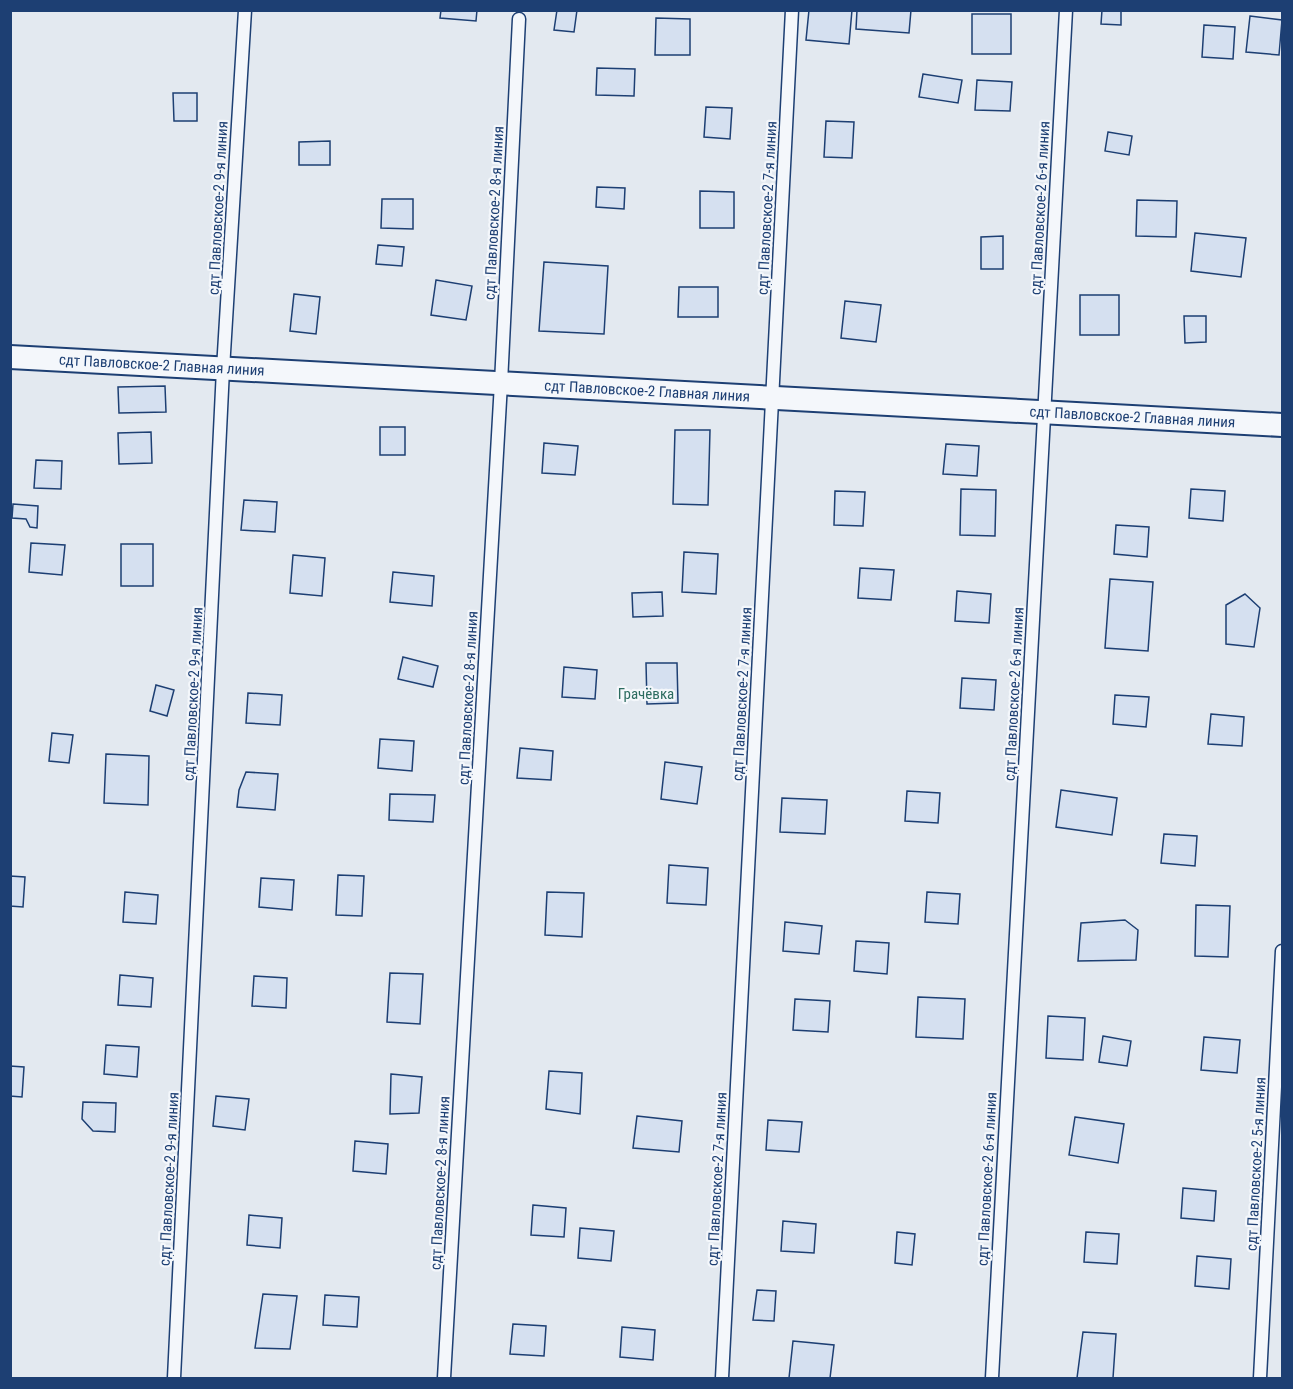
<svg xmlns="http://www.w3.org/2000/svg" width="1293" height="1389" font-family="'Roboto Condensed',sans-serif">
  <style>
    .green { fill: #e3e9f0; stroke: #687fa3; stroke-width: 1.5 }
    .building { fill: #d5e0f0; stroke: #1d3f73; stroke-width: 1.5 }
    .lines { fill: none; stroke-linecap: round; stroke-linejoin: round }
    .lane-casing { stroke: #1d3f73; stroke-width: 15 }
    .street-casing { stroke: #1d3f73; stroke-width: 26 }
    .lane { stroke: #f4f7fb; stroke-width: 12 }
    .street { stroke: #f4f7fb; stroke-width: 22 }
    .labels { text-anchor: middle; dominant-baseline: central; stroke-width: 4.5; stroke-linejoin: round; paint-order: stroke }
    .street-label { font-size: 15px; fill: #1d3f73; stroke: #f4f7fb }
    .park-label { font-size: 15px; fill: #2c6c60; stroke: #f4f7fb }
  </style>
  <rect width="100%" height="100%" fill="#f4f7fb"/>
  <polygon class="green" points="10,11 1282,11 1282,1378 11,1378"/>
  <g class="building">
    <polygon points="441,10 477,10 476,21 440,18"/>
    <polygon points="557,10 577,10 574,32 554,30"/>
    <polygon points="809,10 852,10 849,44 806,40"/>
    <polygon points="857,10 911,10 909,33 856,29"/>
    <polygon points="1102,10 1121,10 1121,25 1101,24"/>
    <rect x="972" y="14" width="39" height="40"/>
    <polygon points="1250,16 1282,20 1279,55 1246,52"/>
    <polygon points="656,18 690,19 690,55 655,55"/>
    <polygon points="1204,25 1235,27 1233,59 1202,57"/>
    <polygon points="597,68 635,69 634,96 596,95"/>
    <polygon points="923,74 962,80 958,103 919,97"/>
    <polygon points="977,80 1012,82 1010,111 975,110"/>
    <polygon points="173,93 197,93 197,121 174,121"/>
    <polygon points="706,107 732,108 730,139 704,137"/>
    <polygon points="826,121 854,122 852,158 824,157"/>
    <polygon points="1108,132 1132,136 1129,155 1105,151"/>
    <polygon points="330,141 330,165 299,165 299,142"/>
    <polygon points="597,187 625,188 624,209 596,207"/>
    <polygon points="700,191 734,192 734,228 700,228"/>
    <polygon points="382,199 413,199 413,229 381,228"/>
    <polygon points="1137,200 1177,201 1176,237 1136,236"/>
    <polygon points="1195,233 1246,238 1241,277 1191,271"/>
    <polygon points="1003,236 1003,269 981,269 981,237"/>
    <polygon points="378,245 404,247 402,266 376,264"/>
    <polygon points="544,262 608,266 604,334 539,331"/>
    <polygon points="436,280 472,286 466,320 431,315"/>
    <polygon points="679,287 718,287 718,317 678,317"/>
    <polygon points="294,294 320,297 316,334 290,331"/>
    <rect x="1080" y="295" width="39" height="40"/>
    <polygon points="845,301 881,305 876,342 841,338"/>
    <polygon points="1184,316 1206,316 1206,342 1185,343"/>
    <polygon points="165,386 166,412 119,413 118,387"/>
    <rect x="380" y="427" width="25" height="28"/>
    <polygon points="675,430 710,430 708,505 673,504"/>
    <polygon points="151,432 152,463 119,464 118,433"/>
    <polygon points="544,443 578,446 575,475 542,473"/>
    <polygon points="946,444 979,446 977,476 943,474"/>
    <polygon points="36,460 62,461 61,489 34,488"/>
    <polygon points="961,489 996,490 995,536 960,535"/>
    <polygon points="1191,489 1225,491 1223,521 1189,518"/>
    <polygon points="835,491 865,492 863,526 834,525"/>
    <polygon points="244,500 277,502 275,532 241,530"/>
    <polygon points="13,504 38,506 37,528 30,527 26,519 12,518"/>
    <polygon points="1116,525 1149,527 1147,557 1114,554"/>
    <polygon points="31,543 65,545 62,575 29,572"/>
    <rect x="121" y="544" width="32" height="42"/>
    <polygon points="684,552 718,554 716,594 682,592"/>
    <polygon points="293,555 325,558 322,596 290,593"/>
    <polygon points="860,568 894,570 891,600 858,598"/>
    <polygon points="393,572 434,576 432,606 390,602"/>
    <polygon points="1110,579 1153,582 1148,651 1105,648"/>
    <polygon points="957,591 991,594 989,623 955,621"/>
    <polygon points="662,592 663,616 633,617 632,593"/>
    <polygon points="1245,594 1260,608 1254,647 1226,644 1226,605"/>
    <polygon points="403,657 438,666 433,687 398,679"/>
    <polygon points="646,663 677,663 678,703 647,704"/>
    <polygon points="564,667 597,670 595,699 562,697"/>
    <polygon points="962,678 996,680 994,710 960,708"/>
    <polygon points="156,685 174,690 167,716 150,711"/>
    <polygon points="248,693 282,695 280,725 246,723"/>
    <polygon points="1115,695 1149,697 1146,727 1113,724"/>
    <polygon points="1211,714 1244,717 1242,746 1208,744"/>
    <polygon points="52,733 73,735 69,763 49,761"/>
    <polygon points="380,739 414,741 412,771 378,768"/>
    <polygon points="520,748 553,751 551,780 517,778"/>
    <polygon points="106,754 149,756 148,805 104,803"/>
    <polygon points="665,762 702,767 697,804 661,799"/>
    <polygon points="246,772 278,774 275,810 237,807 239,790"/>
    <polygon points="1061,790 1117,798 1112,835 1056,827"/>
    <polygon points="907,791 940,793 938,823 905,821"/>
    <polygon points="390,794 435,795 433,822 389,820"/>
    <polygon points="782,798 827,800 825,834 780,832"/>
    <polygon points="1164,834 1197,836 1195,866 1161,863"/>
    <polygon points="669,865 708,868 706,905 667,903"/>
    <polygon points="338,875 364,876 362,916 336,915"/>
    <polygon points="10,876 25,877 23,907 10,906"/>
    <polygon points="261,878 294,880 292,910 259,907"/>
    <polygon points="125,892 158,895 156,924 123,922"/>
    <polygon points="547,892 584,893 582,937 545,935"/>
    <polygon points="927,892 960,894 958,924 925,922"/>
    <polygon points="1196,905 1230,906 1228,957 1195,956"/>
    <polygon points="1125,920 1138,930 1136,960 1078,961 1081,923"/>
    <polygon points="785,922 822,926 819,954 783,951"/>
    <polygon points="856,941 889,943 887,974 854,971"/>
    <polygon points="390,973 423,974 420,1024 387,1022"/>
    <polygon points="120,975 153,978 151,1007 118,1005"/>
    <polygon points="254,976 287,978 286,1008 252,1006"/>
    <polygon points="918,997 965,999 963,1039 916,1037"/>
    <polygon points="795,999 830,1001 828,1032 793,1030"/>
    <polygon points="1048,1016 1085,1018 1083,1060 1046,1058"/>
    <polygon points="1103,1036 1131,1041 1127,1066 1099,1062"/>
    <polygon points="1204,1037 1240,1040 1237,1073 1201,1070"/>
    <polygon points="106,1045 139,1047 137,1077 104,1074"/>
    <polygon points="10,1066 24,1067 22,1097 10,1096"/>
    <polygon points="549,1071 582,1073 580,1114 546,1109"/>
    <polygon points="391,1074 422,1077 419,1113 390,1114"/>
    <polygon points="216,1096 249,1099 245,1130 213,1126"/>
    <polygon points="83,1102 116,1103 115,1132 93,1131 82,1119"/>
    <polygon points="637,1116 682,1121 679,1152 633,1148"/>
    <polygon points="1075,1117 1124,1124 1118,1163 1069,1155"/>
    <polygon points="768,1120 802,1122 799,1152 766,1150"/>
    <polygon points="355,1141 388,1144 386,1174 353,1171"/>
    <polygon points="1183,1188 1216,1191 1214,1221 1181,1218"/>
    <polygon points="533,1205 566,1208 564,1237 531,1235"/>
    <polygon points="249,1215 282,1218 280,1248 247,1245"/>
    <polygon points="783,1221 816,1224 814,1253 781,1251"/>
    <polygon points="580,1228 614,1231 611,1261 578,1258"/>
    <polygon points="897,1232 915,1234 912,1265 895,1263"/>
    <polygon points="1086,1232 1119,1234 1117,1264 1084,1262"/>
    <polygon points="1197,1256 1231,1259 1229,1289 1195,1286"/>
    <polygon points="757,1290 776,1291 774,1321 753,1320"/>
    <polygon points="263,1294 297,1296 290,1349 255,1348"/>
    <polygon points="325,1295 359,1297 357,1327 323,1325"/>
    <polygon points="513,1324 546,1326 544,1356 510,1354"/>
    <polygon points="622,1327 655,1330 653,1360 620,1357"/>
    <polygon points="1083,1332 1116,1334 1113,1378 1077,1378"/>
    <polygon points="793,1341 834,1345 830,1378 789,1378"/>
  </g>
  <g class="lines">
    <g class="lane-casing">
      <g id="lane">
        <polyline points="174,1378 223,369 245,10"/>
        <polyline points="444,1378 501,383 519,19"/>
        <polyline points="722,1378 792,10"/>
        <polyline points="992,1378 1066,10"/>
        <polyline points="1260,1378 1282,951"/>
      </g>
    </g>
    <g class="street-casing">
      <g id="street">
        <path id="s1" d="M 10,357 L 1282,425"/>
      </g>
    </g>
    <use href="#lane" class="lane"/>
    <use href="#street" class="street"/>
  </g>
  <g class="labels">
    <g class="street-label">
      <text transform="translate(218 208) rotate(-87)">сдт Павловское-2 9-я линия</text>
      <text transform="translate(767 208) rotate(-87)">сдт Павловское-2 7-я линия</text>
      <text transform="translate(1040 208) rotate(-87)">сдт Павловское-2 6-я линия</text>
      <text transform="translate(494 213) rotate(-87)">сдт Павловское-2 8-я линия</text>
      <text stroke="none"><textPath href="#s1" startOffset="152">сдт Павловское-2 Главная линия</textPath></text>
      <text stroke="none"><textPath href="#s1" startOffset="638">сдт Павловское-2 Главная линия</textPath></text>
      <text stroke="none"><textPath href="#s1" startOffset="1124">сдт Павловское-2 Главная линия</textPath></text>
      <text transform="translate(193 694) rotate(-87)">сдт Павловское-2 9-я линия</text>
      <text transform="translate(742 694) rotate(-87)">сдт Павловское-2 7-я линия</text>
      <text transform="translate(1014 694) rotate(-87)">сдт Павловское-2 6-я линия</text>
      <text transform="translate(468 698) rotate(-87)">сдт Павловское-2 8-я линия</text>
      <text transform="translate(1256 1164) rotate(-87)">сдт Павловское-2 5-я линия</text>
      <text transform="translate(169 1179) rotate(-87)">сдт Павловское-2 9-я линия</text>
      <text transform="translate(717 1179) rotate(-87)">сдт Павловское-2 7-я линия</text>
      <text transform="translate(987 1179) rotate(-87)">сдт Павловское-2 6-я линия</text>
      <text transform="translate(440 1183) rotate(-87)">сдт Павловское-2 8-я линия</text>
    </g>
    <g class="park-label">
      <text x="646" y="694">Грачёвка</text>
    </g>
  </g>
  <rect width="1293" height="1389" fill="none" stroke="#1d3f73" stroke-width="24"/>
</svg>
